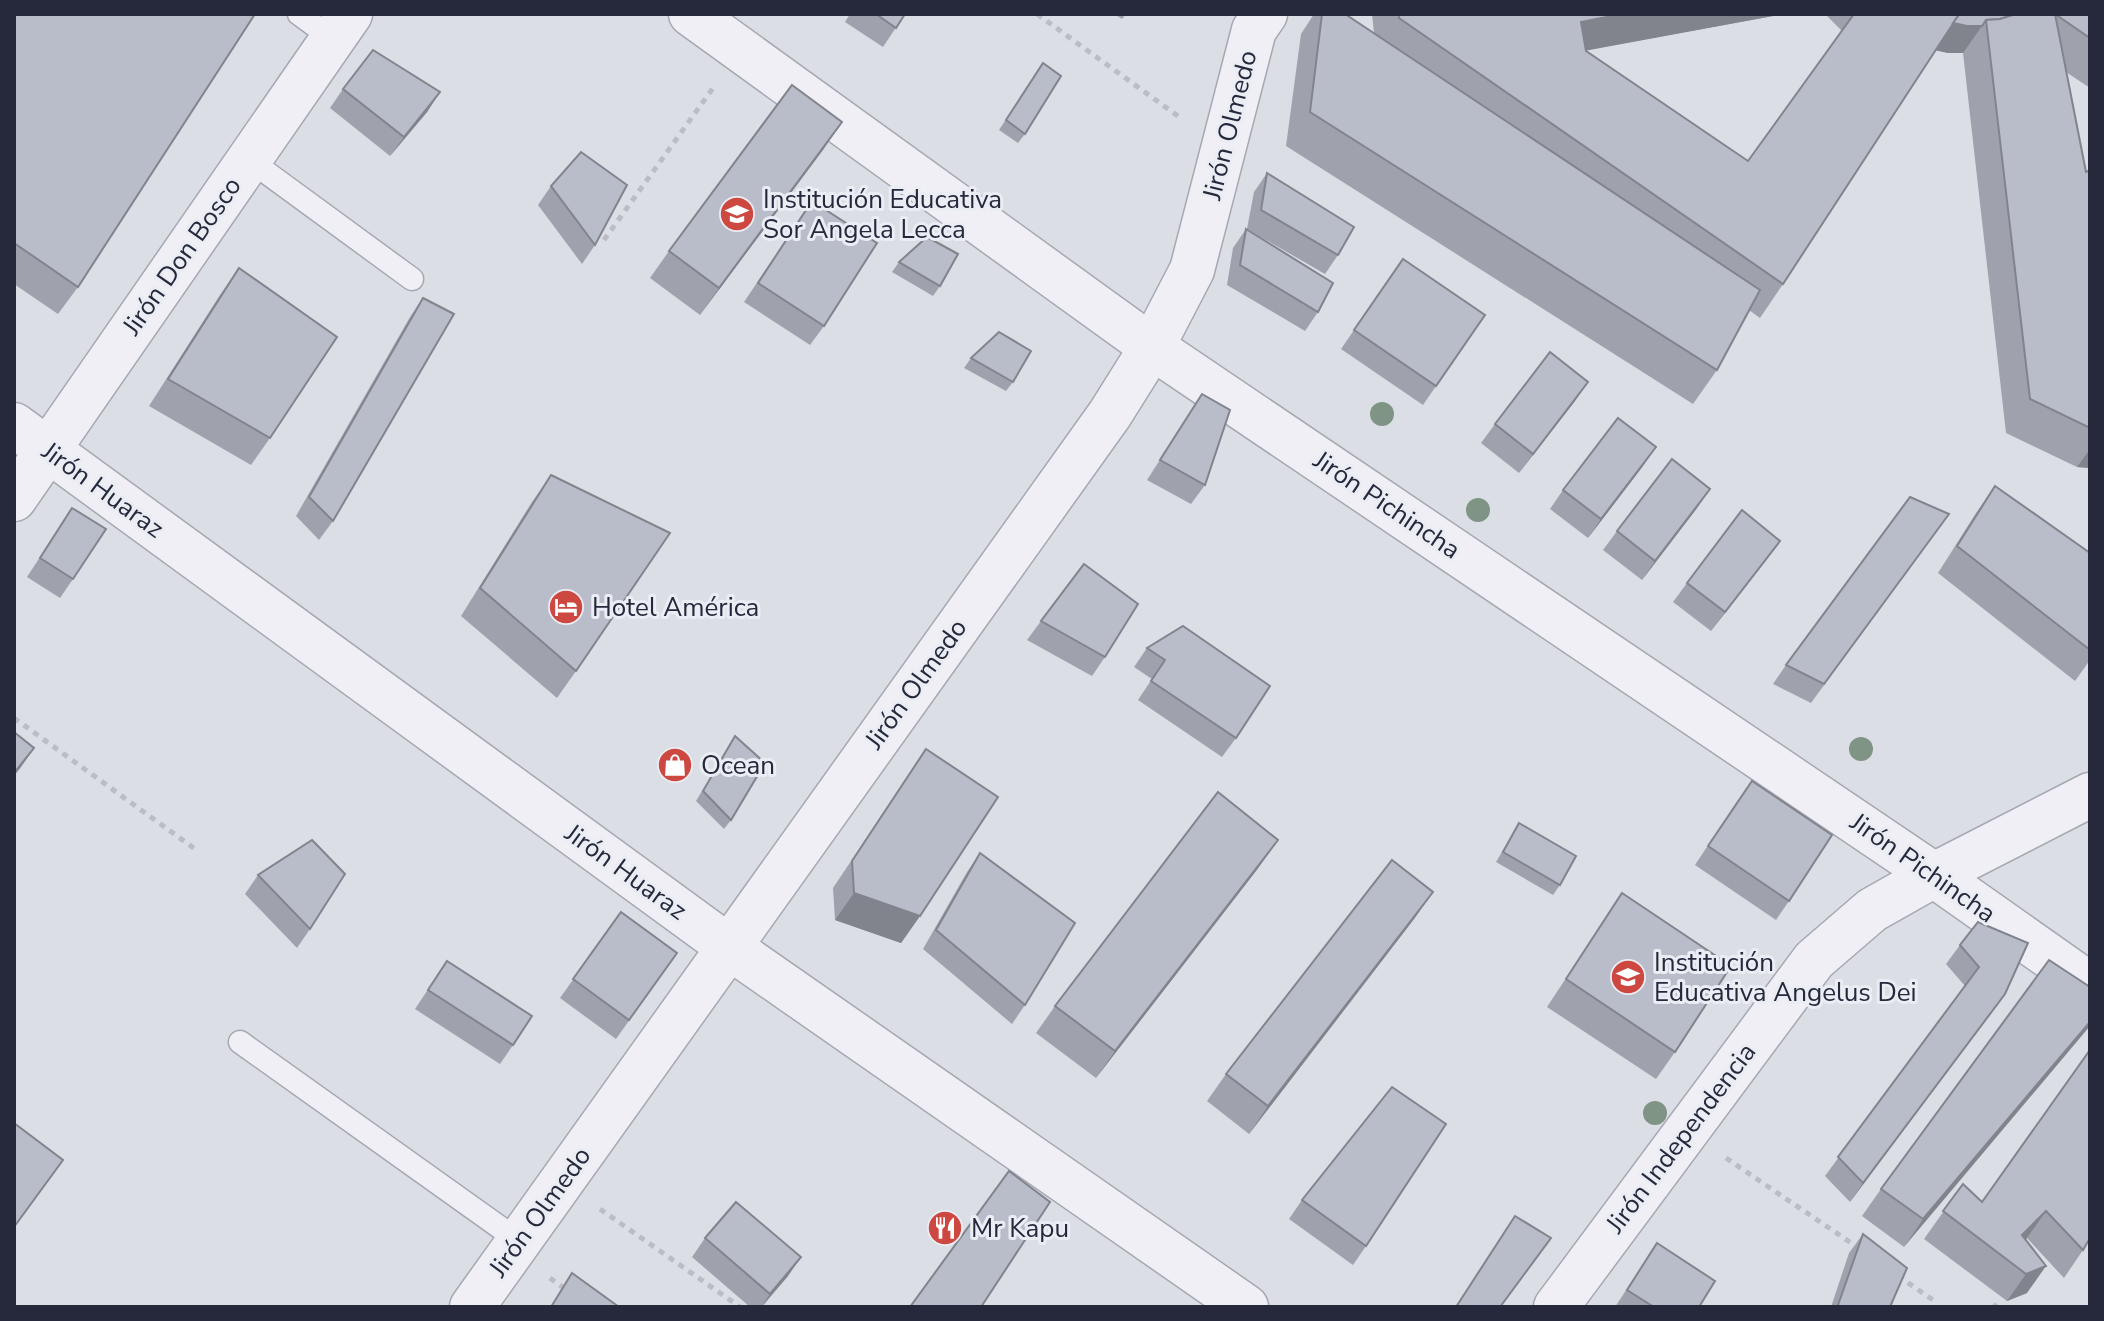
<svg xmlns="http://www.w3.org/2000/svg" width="2104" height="1321" font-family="'Nunito Sans',sans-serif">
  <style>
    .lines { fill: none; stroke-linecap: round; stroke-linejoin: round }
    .lane-casing { stroke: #a5a8b3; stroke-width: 25 }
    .street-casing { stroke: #a5a8b3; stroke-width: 47 }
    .path { stroke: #bbbcc5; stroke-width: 5; stroke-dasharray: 6 6; stroke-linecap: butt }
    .lane { stroke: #efeff5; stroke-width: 22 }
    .street { stroke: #efeff5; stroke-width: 44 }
    .tree { fill: #7f9484 }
    .wall { fill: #9fa2ad }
    .shaded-wall { fill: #82848d }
    .building { fill: #b9bcc9; stroke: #82848d; stroke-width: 2 }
    .labels { text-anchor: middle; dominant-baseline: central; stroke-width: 6; stroke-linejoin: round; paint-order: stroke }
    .street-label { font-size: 26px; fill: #26293c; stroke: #ebedf4 }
    .poi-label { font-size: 26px; fill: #26293c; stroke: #ebedf4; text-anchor: start }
  </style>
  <rect width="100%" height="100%" fill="#dcdee6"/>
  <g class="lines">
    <g class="lane-casing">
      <g id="lane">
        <polyline points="299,14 333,39"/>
        <polyline points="248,159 412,279"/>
        <polyline points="240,1042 519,1241"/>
      </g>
    </g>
    <g class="street-casing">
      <g id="street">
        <polyline points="691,14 1152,347 1934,875 2090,985"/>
        <polyline points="14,425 729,947 1246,1307"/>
        <polyline points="14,499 350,14"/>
        <polyline points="472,1307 1110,414 1152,347 1192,270 1254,30 1265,14"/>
        <polyline points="1556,1307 1814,960 1872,910 1934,875 2090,795"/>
      </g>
    </g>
    <g class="path">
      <polyline points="1037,14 1182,119"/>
      <polyline points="604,240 713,88"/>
      <polyline points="14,718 195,849"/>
      <polyline points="1726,1158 1860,1249"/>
      <polyline points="600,1209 740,1307"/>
      <polyline points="1898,1276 1936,1302"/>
      <polyline points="550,1278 568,1291"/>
      <polyline points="1994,1307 1997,1304"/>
    </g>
    <use href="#lane" class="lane"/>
    <use href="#street" class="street"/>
  </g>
  <g class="tree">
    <circle cx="1382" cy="414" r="12"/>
    <circle cx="1478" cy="510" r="12"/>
    <circle cx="1861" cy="749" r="12"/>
    <circle cx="1655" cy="1113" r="12"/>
  </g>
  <g class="wall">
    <polygon points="14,14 78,287 58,314 14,284"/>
    <polygon points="850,14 905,14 883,47 845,22"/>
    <polygon points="1114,14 1126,14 1122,19"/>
    <polygon points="1314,14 1345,14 1374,33 1372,14 1784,14 1586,50 1748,161 1842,31 1825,14 2090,14 2090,88 2066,72 2086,172 2090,170 2090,468 2077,467 2006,433 1963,53 1948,53 1936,50 1783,284 1760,318 1749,310 1717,370 1693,404 1286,146 1301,34"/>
    <polygon points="1043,63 1025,134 1018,143 999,130"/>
    <polygon points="343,89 440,92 427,112 390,156 330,108"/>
    <polygon points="842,122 700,315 650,278 669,251"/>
    <polygon points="1267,173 1338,255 1325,274 1247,229 1254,192"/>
    <polygon points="551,186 595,245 582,264 538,205"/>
    <polygon points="812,201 824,326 810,345 744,302"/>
    <polygon points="1246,229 1318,312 1305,331 1227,285 1233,248"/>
    <polygon points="1403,259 1485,315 1423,405 1341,349"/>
    <polygon points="899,262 940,286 933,296 892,272"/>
    <polygon points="239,268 270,438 251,465 149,406 220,295"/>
    <polygon points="423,298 333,521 319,540 296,516 410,317"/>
    <polygon points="971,358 1013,382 1006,391 964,368"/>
    <polygon points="1202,394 1205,485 1191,504 1147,480"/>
    <polygon points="1575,401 1519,473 1481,443 1495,424"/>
    <polygon points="1643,466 1588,538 1550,509 1563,490"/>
    <polygon points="551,475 576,671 557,698 461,616 532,502"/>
    <polygon points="1995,486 2090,553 2090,660 2075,681 1938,573 1976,513"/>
    <polygon points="72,508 73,579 60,598 27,577"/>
    <polygon points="1697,508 1642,580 1603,550 1617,531"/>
    <polygon points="1949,514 1811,703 1773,684 1786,665"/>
    <polygon points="1766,560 1711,631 1673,602 1687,583"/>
    <polygon points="1041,621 1105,657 1092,676 1027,640"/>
    <polygon points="1183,626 1236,738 1222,757 1138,700 1152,679 1134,667 1147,648"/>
    <polygon points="735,736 731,820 724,829 696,801"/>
    <polygon points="926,749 920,916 901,943 835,920 833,888"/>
    <polygon points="1738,800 1789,901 1776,920 1695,865"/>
    <polygon points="1519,823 1560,885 1553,895 1496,862"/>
    <polygon points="980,853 1025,1005 1012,1024 923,949 967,872"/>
    <polygon points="1259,867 1096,1078 1036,1033 1055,1006"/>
    <polygon points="258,875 310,929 297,948 245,894"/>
    <polygon points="1433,892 1414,919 1249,1134 1207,1101 1226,1074"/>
    <polygon points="1622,893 1675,1052 1656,1079 1547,1007"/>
    <polygon points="621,912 677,953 616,1039 560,998"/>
    <polygon points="1960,945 2005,994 1850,1202 1825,1176 1965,986 1946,964"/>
    <polygon points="447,961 513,1045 500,1064 415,1009"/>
    <polygon points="2090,987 1904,1247 1862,1216 1881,1189"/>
    <polygon points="2090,1050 2083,1250 2064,1278 2027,1238 2026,1240 2027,1293 2007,1301 1924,1239 1963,1184 1982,1202"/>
    <polygon points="1302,1200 1366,1246 1353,1265 1289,1219"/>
    <polygon points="1863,1234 1890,1307 1831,1307 1849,1253"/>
    <polygon points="705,1238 788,1276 762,1307 750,1307 692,1257"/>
    <polygon points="1657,1243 1699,1307 1615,1307"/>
  </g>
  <g class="shaded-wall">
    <polygon points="1622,14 1784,14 1557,56 1581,22"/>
    <polygon points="1909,14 1982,26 1963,53 1948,53 1934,50"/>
    <polygon points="440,92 427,112 390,156 404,137"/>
    <polygon points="842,122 823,150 700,315 719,288"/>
    <polygon points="1588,382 1575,401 1519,473 1533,454"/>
    <polygon points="1656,447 1643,466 1588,538 1601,519"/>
    <polygon points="2090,449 2090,468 2077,467"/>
    <polygon points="1710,489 1697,508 1642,580 1655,561"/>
    <polygon points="1780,541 1766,560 1711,631 1725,612"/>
    <polygon points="34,748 21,767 14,776 14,773"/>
    <polygon points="1278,840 1259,867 1096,1078 1115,1051"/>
    <polygon points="1433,892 1414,919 1249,1134 1268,1106"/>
    <polygon points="854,893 920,916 901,943 835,920"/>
    <polygon points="2005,994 1991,1013 1850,1202 1863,1183"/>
    <polygon points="2090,1022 2090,1026 1904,1247 1923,1219"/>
    <polygon points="2046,1211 2027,1238 2006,1259 2022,1235"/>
    <polygon points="801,1257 788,1276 761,1307 770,1294"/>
    <polygon points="2046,1266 2027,1293 2007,1301 2026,1274"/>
  </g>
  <g class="building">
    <polygon points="14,14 255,14 78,287 14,243"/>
    <polygon points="876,14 905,14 896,28"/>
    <polygon points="1322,14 1345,14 1760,290 1717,370 1310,112"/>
    <polygon points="1399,14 1622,14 1581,22 1586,51 1748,161 1854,14 1954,14 1958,16 1783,284 1399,18"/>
    <polygon points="1954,14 2016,14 2000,19 1986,20 1982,26 1967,26 1953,23 1958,16"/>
    <polygon points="2016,14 2055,14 2086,172 2090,170 2090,428 2030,399 1986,20 2000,19"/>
    <polygon points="2055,14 2090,14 2090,38"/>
    <polygon points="373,50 440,92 404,137 343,89"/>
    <polygon points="1043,63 1061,76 1025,134 1006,120"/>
    <polygon points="792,85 842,122 719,288 669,251"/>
    <polygon points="581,152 627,185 595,245 551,186"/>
    <polygon points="1267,173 1354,227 1338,255 1261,210"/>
    <polygon points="812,201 877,243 824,326 758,283"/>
    <polygon points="1246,229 1333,283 1318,312 1240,265"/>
    <polygon points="927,237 958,254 940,286 899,262"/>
    <polygon points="1403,259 1485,315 1436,386 1354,330"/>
    <polygon points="239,268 337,337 270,438 168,379"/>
    <polygon points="423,298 454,314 333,521 309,497"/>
    <polygon points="999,332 1031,351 1013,382 971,358"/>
    <polygon points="1550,352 1588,382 1533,454 1495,424"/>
    <polygon points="1202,394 1230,410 1205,485 1160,460"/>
    <polygon points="1618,418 1656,447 1601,519 1563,490"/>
    <polygon points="1672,459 1710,489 1655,561 1617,531"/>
    <polygon points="551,475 670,533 576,671 480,588"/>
    <polygon points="1995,486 2090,553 2090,650 1957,546"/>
    <polygon points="1910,497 1949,514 1824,684 1786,665"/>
    <polygon points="72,508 106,529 73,579 40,558"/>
    <polygon points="1742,510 1780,541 1725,612 1687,583"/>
    <polygon points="1084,564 1138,604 1105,657 1041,621"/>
    <polygon points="1183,626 1270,686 1236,738 1151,681 1165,660 1147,648"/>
    <polygon points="14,732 34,748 14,773"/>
    <polygon points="735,736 765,763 731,820 703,791"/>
    <polygon points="926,749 998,797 920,916 854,893 852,861"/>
    <polygon points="1752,781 1832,835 1789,901 1708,846"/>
    <polygon points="1218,792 1278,840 1115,1051 1055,1006"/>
    <polygon points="1519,823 1576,856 1560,885 1503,852"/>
    <polygon points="312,840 345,874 310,929 258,875"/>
    <polygon points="980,853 1075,923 1025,1005 936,930"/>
    <polygon points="1392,860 1433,892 1268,1106 1226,1074"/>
    <polygon points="1622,893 1731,966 1675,1052 1566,979"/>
    <polygon points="621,912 677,953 629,1020 573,979"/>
    <polygon points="1978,922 2028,943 2005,994 1863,1183 1838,1157 1979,967 1960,945"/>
    <polygon points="2049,960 2090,987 2090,1022 1923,1219 1881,1189"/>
    <polygon points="447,961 532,1016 513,1045 428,990"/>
    <polygon points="2090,1050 2090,1238 2083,1250 2046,1211 2022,1235 2046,1266 2026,1274 1943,1211 1963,1184 1982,1202"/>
    <polygon points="1392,1087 1446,1124 1366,1246 1302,1200"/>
    <polygon points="14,1123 63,1160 14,1227"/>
    <polygon points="1009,1171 1050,1202 981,1307 910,1307"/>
    <polygon points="736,1202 801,1257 770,1294 705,1238"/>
    <polygon points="1515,1216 1551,1238 1500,1307 1456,1307"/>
    <polygon points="1863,1234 1907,1268 1890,1307 1841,1307 1838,1305"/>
    <polygon points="1657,1243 1715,1281 1699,1307 1654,1307 1627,1290"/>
    <polygon points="572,1273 619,1307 551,1307"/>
  </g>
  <defs>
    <g id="school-disc" transform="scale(1.8)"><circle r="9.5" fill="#cd4840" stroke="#ebedf4"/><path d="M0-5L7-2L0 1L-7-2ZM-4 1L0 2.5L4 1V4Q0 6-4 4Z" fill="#fff"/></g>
    <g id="hotel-disc" transform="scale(1.8)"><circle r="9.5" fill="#cd4840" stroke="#ebedf4"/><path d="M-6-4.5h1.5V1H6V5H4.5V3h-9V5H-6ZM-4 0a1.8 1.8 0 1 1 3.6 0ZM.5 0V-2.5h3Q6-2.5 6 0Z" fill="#fff"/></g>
    <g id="shop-disc" transform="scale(1.8)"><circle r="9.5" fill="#cd4840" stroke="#ebedf4"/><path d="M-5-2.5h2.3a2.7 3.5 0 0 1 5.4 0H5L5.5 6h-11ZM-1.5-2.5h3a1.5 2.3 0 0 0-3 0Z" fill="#fff"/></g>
    <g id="restaurant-disc" transform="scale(1.8)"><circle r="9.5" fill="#cd4840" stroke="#ebedf4"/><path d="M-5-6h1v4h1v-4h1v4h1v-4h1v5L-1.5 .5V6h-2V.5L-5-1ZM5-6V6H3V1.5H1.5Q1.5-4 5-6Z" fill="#fff"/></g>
  </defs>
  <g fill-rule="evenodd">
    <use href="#school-disc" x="737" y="214"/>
    <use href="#hotel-disc" x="566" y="607"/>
    <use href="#shop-disc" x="675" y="765"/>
    <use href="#school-disc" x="1628" y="977"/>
    <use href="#restaurant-disc" x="945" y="1228"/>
  </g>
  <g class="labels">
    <g class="street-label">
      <text transform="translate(1230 125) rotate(-76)">Jirón Olmedo</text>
      <text transform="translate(182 256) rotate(-55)">Jirón Don Bosco</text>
      <text transform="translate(103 490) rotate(36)">Jirón Huaraz</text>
      <text transform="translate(1387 505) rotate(34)">Jirón Pichincha</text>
      <text transform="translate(916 684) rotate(-54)">Jirón Olmedo</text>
      <text transform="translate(1923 868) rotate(35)">Jirón Pichincha</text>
      <text transform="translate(626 872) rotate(36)">Jirón Huaraz</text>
      <text transform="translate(1681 1138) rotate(-53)">Jirón Independencia</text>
      <text transform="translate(540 1212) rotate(-54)">Jirón Olmedo</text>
    </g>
    <g class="poi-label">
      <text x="763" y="199">Institución Educativa<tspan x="763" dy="30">Sor Angela Lecca</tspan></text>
      <text x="592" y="607">Hotel América</text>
      <text x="701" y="765">Ocean</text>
      <text x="1654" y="962">Institución<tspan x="1654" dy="30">Educativa Angelus Dei</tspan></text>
      <text x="971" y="1228">Mr Kapu</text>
    </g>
  </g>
  <rect width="2104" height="1321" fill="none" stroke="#26293c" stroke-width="32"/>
</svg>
